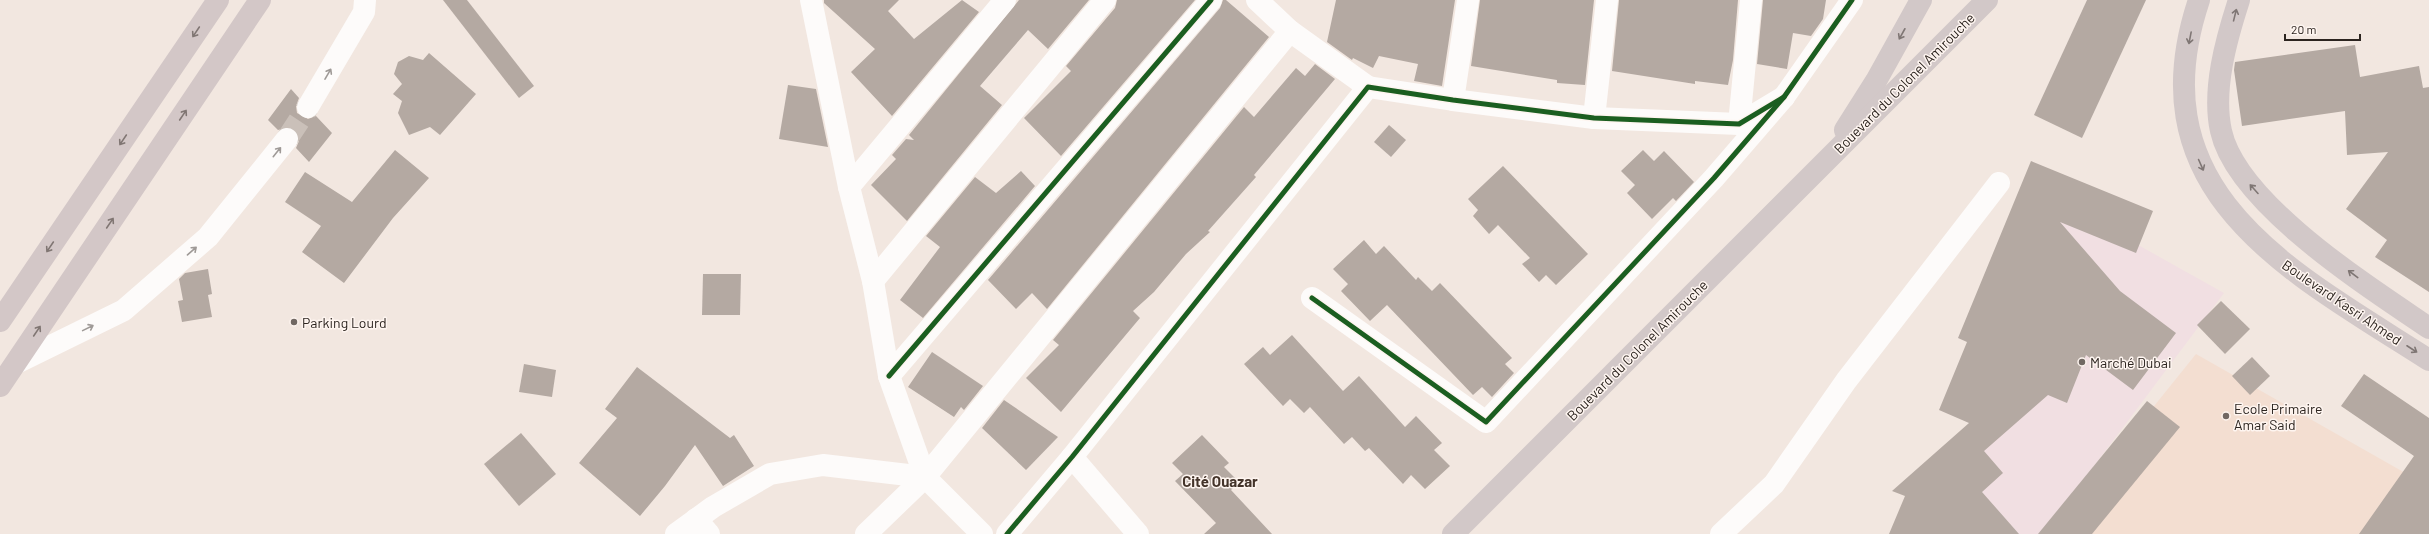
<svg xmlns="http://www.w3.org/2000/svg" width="2429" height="534" font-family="Barlow,sans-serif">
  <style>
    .commercial { fill: #f1dfe2 }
    .built { fill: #f3ded1 }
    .building { fill: #b4a9a2 }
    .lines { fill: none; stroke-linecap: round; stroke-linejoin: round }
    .minor-tunnel { stroke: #cac0b9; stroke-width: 22; stroke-dasharray: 22 11; stroke-linecap: butt }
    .minor { stroke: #fdfbfa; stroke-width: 22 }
    .major { stroke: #d2c8c8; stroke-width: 22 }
    .highway { stroke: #d3c7c7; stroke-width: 22 }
    .cycleway-casing { stroke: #fef5f0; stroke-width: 8 }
    .cycleway { stroke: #1b5e20; stroke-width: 5 }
    .oneway { stroke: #7f7674 }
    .oneway2 { stroke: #807673 }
    .oneway3 { stroke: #9f9a97 }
    .poi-dot { fill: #716863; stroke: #fef5f0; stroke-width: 1.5 }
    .labels { text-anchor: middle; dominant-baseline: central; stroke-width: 3; stroke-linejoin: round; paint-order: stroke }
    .street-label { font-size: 14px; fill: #2c241f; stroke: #fef5f0 }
    .poi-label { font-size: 14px; fill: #2c241f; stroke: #fef5f0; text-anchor: start }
    .neighbourhood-label { font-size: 15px; font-weight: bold; fill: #44342a; stroke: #fef5f0 }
  </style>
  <rect width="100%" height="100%" fill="#f2e7e0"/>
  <polygon class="commercial" points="2047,194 2224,293 2043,534 1930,534 1970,431"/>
  <polygon class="built" points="2196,354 2414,478 2376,534 2051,534"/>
  <g class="building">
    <polygon points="443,0 467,0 534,86 519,98"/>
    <polygon points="824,0 899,0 888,11 914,39 962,0 979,12 892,116 851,72 875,49 824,3"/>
    <polygon points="1019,0 1089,0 1048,49 1028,30 980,86 1002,105 907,221 871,185 896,159 892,155 906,139 914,140 909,135"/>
    <polygon points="1117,0 1195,0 1061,156 1024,118 1071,71 1066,66 1115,8"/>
    <polygon points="1223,0 1226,0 1269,37 1047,309 1032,293 1016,309 988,280 1220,8"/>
    <polygon points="1336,0 1455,0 1442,86 1414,81 1418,64 1379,56 1373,68 1353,58 1352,60 1327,42"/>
    <polygon points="1480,0 1594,0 1585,85 1557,83 1557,80 1471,66"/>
    <polygon points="1619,0 1738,0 1733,60 1728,85 1695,81 1695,84 1612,71"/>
    <polygon points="1763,0 1826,0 1823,19 1811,36 1793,33 1787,69 1757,64"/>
    <polygon points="2087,0 2146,0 2082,138 2034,115"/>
    <polygon points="2355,45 2360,77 2419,66 2423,88 2429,87 2429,292 2375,257 2387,240 2346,209 2388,152 2347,155 2345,111 2242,126 2234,70 2235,62"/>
    <polygon points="429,53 476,94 440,135 430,127 409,135 398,113 402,101 393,94 402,84 394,74 398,62 409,56 423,60"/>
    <polygon points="1315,64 1335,79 1254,175 1256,177 1208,231 1210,232 1186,254 1154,292 1133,311 1140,318 1061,412 1026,378 1059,345 1053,340 1244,107 1254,117 1296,68 1305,76"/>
    <polygon points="788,85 816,89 828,147 779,139"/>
    <polygon points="291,89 299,98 296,106 297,113 308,119 316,116 332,133 309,162 296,148 299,141 295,130 289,127 278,130 268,120"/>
    <polygon points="1389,125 1406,140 1391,157 1374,142"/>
    <polygon points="395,150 429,178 393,218 344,283 302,252 321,226 285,202 305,172 352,202"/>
    <polygon points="1643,150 1654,161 1664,151 1694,182 1676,201 1673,198 1652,219 1627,193 1635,185 1621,171"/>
    <polygon points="2031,161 2153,211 2136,253 2060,222 2120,291 2176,333 2133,390 2086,355 2067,403 2048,395 1984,451 2003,473 1982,492 2019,534 1889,534 1905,496 1892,491 1969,423 1939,410 1967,342 1958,338"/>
    <polygon points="1503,166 1588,254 1556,285 1546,275 1539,282 1522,264 1530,258 1498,225 1489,234 1473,216 1478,210 1468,199"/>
    <polygon points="1021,171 1035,186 923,318 900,300 940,247 926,236 975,177 996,193"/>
    <polygon points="1364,240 1376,254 1384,246 1416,280 1418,277 1432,291 1440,283 1512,358 1505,364 1514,373 1492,397 1482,387 1473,395 1387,305 1370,321 1341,291 1348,284 1333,269"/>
    <polygon points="208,269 212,294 208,295 212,317 182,322 178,301 183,300 179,279 185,273"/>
    <polygon points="703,274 741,274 740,315 702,315"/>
    <polygon points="2221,301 2250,329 2225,354 2197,325"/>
    <polygon points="1292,335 1343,391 1359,376 1405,427 1416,416 1442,443 1434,450 1450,466 1425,489 1411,475 1403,484 1369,448 1365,451 1352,437 1344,444 1310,407 1304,413 1290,399 1283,406 1244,364 1263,347 1270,355"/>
    <polygon points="932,352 983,386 964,410 961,407 954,417 908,387"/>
    <polygon points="2252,357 2270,376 2250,395 2232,376"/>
    <polygon points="524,364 556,370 552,397 519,392"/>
    <polygon points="637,367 730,438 734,435 754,466 723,486 695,445 665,486 640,516 579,463 617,418 605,409"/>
    <polygon points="2364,374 2429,418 2429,534 2359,534 2414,456 2341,406"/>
    <polygon points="1004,400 1058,437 1026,470 982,428"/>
    <polygon points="2147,401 2180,427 2092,534 2038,534"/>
    <polygon points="521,433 556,474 519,506 484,464"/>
    <polygon points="1202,435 1229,463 1224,467 1239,482 1231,490 1272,534 1204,534 1216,523 1175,481 1183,474 1172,463"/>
  </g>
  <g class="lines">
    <polyline class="minor-tunnel" points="287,139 308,107"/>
    <g class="minor">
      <polyline points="811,0 849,187 873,281 889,376 925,477"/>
      <polyline points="1257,0 1290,31 1368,87"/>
      <polyline points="1453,100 1468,0"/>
      <polyline points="308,107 364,12 365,0"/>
      <polyline points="1594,118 1607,0"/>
      <polyline points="1739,124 1751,0"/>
      <polyline points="849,187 1005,0"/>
      <polyline points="873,281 1105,0"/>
      <polyline points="1312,298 1486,422 1714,178 1784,97 1852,0"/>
      <polyline points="16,363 124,310 208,237 287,139"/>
      <polyline points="889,376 1211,0"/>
      <polyline points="1072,457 1138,534"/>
      <polyline points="696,519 709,534"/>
      <polyline points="676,534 713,507 770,474 823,465 925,477 982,534"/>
      <polyline points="866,534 925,477 1290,31"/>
      <polyline points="1007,534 1072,457 1368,87 1453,100 1594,118 1739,124 1784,97"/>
      <polyline points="1721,534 1774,484 1846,381 1999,183"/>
    </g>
    <g class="major">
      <path d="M 2199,0 C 2134,194 2292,272 2429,360"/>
      <path d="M 2239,0 C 2226,40 2212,90 2221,131 C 2237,204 2369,287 2429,328"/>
      <polyline points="1845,130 1876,81 1921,0"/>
      <polyline points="1453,534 1987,0"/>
    </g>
    <g class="highway">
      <polyline points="0,321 218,0"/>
      <polyline points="0,386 260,0"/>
    </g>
    <g class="cycleway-casing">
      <g id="cycleway">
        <polyline points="1312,298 1486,422 1714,178 1784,97 1852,0"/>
        <polyline points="889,376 1211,0"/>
        <polyline points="1007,534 1072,457 1368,87 1453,100 1594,118 1739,124 1784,97"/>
      </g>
    </g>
    <use href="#cycleway" class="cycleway"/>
  </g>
  <defs><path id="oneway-shaft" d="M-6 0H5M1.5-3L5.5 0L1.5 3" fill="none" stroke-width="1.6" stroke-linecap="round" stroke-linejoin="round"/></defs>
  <g class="oneway">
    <use href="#oneway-shaft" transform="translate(2235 15) rotate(-76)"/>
    <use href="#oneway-shaft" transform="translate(1902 34) rotate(119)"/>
    <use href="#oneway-shaft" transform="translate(2190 38) rotate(101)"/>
    <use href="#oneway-shaft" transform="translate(2201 165) rotate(66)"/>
    <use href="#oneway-shaft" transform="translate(2254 189) rotate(-132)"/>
    <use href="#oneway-shaft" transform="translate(2353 274) rotate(-143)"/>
    <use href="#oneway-shaft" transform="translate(2412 349) rotate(33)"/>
  </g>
  <g class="oneway2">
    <use href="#oneway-shaft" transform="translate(196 32) rotate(124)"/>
    <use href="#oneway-shaft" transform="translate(183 115) rotate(-56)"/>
    <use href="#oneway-shaft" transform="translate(123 140) rotate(124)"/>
    <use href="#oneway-shaft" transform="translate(110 223) rotate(-56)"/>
    <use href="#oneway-shaft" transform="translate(50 247) rotate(124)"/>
    <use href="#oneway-shaft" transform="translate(37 331) rotate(-56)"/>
  </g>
  <g class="oneway3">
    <use href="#oneway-shaft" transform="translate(328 74) rotate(-60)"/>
    <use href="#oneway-shaft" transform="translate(277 152) rotate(-51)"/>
    <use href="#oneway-shaft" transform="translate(192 251) rotate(-41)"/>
    <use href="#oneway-shaft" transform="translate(88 328) rotate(-26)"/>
  </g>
  <g class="poi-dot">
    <circle cx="294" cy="322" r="4"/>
    <circle cx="2082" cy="362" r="4"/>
    <circle cx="2226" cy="416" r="4"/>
  </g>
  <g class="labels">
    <g class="street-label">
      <text transform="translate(1904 83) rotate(-45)">Bouevard du Colonel Amirouche</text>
      <text transform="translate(2342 302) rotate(34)">Boulevard Kasri Ahmed</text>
      <text transform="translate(1637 350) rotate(-45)">Bouevard du Colonel Amirouche</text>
    </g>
    <g class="poi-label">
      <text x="302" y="322">Parking Lourd</text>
      <text x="2090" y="362">Marché Dubai</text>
      <text x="2234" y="408">Ecole Primaire<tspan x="2234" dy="16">Amar Said</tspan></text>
    </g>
    <g class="neighbourhood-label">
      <text x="1220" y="481">Cité Ouazar</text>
    </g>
  </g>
  <path d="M2285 34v6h75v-6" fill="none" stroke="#2c241f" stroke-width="2"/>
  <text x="2291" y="34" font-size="12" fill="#2c241f" stroke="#fef5f0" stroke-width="3" paint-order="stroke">20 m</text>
</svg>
